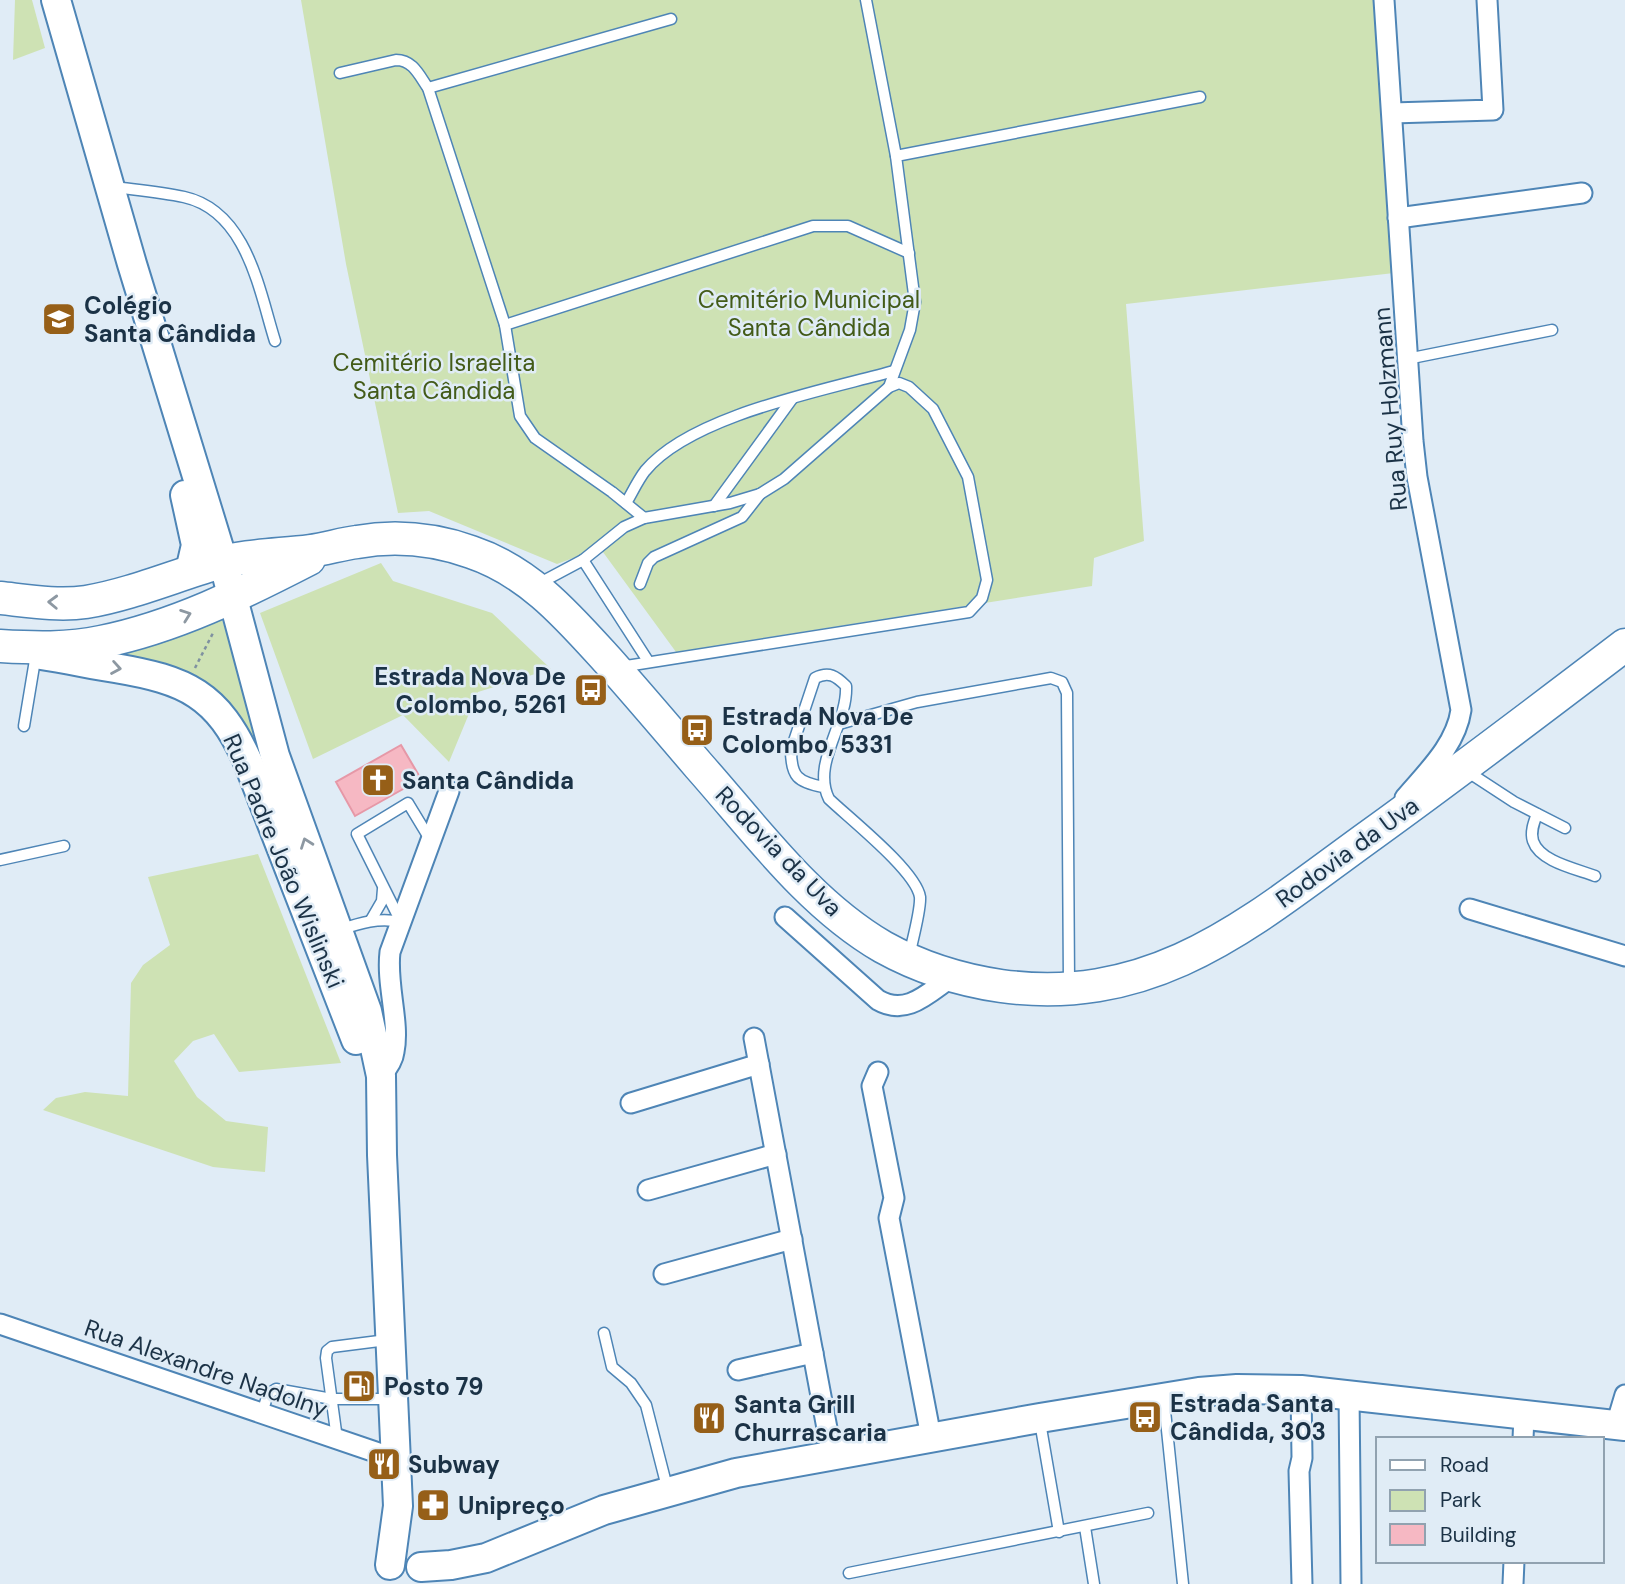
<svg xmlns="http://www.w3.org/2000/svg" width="1625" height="1584" font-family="'DM Sans',sans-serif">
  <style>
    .green { fill: #cee2b4 }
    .building { fill: #f6b8c3; stroke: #e698a7; stroke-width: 2 }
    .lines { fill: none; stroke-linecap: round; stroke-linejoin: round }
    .service-casing { stroke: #4e85b6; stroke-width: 13 }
    .minor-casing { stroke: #4e85b6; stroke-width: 23 }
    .secondary-casing { stroke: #4e85b6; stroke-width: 32 }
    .trunk-casing { stroke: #4e85b6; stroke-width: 35 }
    .path { stroke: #7f91a0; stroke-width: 2.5; stroke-dasharray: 3.5 3.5; stroke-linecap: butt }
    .service { stroke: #fff; stroke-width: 10 }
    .minor { stroke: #fff; stroke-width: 19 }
    .secondary { stroke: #fff; stroke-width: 28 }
    .trunk { stroke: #fff; stroke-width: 32 }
    .oneway { stroke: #8d98a2 }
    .labels { text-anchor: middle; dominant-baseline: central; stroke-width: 5; stroke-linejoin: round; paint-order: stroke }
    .park-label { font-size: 24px; fill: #435b18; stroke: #e0ecf6 }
    .poi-label { font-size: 24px; font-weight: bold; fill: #1b3246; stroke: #e0ecf6; text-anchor: start }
    .street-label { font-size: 24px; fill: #1b3246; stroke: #e0ecf6 }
  </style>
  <rect width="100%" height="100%" fill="#e0ecf6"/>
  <g class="green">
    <polygon points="15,0 32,0 45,48 13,60"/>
    <polygon points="301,0 1376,0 1394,273 1126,304 1144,541 1094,558 1092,586 676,652 600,548 557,564 429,511 398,513 346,264"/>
    <polygon points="381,563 393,581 492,613 551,669 478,692 449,762 403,715 313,759 260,613"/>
    <polygon points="221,617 323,913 231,715 92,657"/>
    <polygon points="258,854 341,1063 239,1072 214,1034 193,1041 174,1061 197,1097 226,1121 268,1127 265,1172 213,1167 43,1110 56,1098 85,1092 128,1096 131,983 143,965 170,945 148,877"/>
  </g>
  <polygon class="building" points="401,745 421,779 355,816 336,782"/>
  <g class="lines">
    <g class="service-casing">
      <g id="service">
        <polyline points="866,0 896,156"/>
        <path d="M 340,73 L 396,60 C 413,60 419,75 428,88 L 505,325 L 520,416 L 535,438 L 612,492 L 644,518"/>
        <polyline points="428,88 671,19"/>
        <path d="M 114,187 C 137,190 161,192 184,197 C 247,211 259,290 275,341"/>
        <polyline points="505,325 813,226 848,226 909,253"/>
        <polyline points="1407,359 1552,330"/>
        <polyline points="889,387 910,330 915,302 896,156 1200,97"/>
        <path d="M 626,503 C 632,493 638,480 645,471 C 691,415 826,390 894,371"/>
        <polyline points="714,506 792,399"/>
        <polyline points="583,560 648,661"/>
        <polyline points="538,584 583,560 624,527 644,518 730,503 760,494 784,479 889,387 899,383 909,387 933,409 968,477 987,580 982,598 969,612 620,667"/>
        <polyline points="640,584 648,563 654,557 742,517 760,494"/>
        <polyline points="839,724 917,702 1051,678 1062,682 1067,693 1069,982"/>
        <polyline points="24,726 36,654"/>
        <polyline points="1465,770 1514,802 1565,828"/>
        <path d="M 823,787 C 798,782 791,777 791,750 L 815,678 C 829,671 836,676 846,686 C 848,724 811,763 829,799 C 850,819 916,871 920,897 C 921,910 912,942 909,956"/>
        <path d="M 1537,814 C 1534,822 1530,832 1533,841 C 1540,862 1577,869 1595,876"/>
        <polyline points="0,860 64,846"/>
        <polyline points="371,920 382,901 383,889"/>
        <polyline points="401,922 357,834 408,803 431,841"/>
        <path d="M 339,930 C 360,923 379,917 401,922"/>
        <polyline points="604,1333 612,1367 631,1383 646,1405 668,1491"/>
        <polyline points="1164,1401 1183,1584"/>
        <polyline points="262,1413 268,1394 276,1389 332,1399 392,1399"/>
        <polyline points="1040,1422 1059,1532"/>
        <polyline points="337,1439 326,1358 327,1351 332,1347 387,1340"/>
        <polyline points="1085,1527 1094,1584"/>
        <polyline points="849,1573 1148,1513"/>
      </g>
    </g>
    <g class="minor-casing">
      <g id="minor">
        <path d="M 1384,0 L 1413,441 L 1417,477 L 1461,710 C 1456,745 1427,772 1405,798"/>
        <polyline points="1392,113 1493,110 1487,0"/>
        <polyline points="1398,218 1582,193"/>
        <polyline points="1470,909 1625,956"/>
        <path d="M 785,917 L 878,1000 C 907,1017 929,992 953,976"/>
        <polyline points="754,1038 832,1455"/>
        <polyline points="878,1072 872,1086 894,1198 889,1218 931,1437"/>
        <path d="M 381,1076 C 387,1069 393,1061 394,1052 C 400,1022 386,985 390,952 L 449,791"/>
        <polyline points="631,1103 759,1064"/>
        <polyline points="648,1190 776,1154"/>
        <polyline points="664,1274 792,1239"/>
        <polyline points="0,1324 396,1459"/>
        <polyline points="738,1370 813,1353"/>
        <polyline points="1301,1390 1302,1458 1299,1471 1302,1584"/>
        <polyline points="1349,1394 1351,1584"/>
        <polyline points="1616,1425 1625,1395"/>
        <polyline points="1523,1439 1524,1416"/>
        <polyline points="1513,1584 1514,1561"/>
      </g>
    </g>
    <g class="secondary-casing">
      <g id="secondary">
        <polyline points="56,0 132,264 223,561 275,756 367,1011 381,1076 382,1155 398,1506 390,1565"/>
        <polyline points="185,495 196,545 190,571"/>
        <path d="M 41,655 C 66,659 91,664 115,668 C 186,680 218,694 248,762 L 356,1040"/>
        <polyline points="421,1567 451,1565 486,1558 604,1510 736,1473 1040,1418 1199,1392 1237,1389 1301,1390 1625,1426"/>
      </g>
    </g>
    <g class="trunk-casing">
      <g id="trunk">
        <path d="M 0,598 C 28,601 58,606 86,602 C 129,595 174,576 215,564 C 245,555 279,555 310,551 C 326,549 341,544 357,542 C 396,535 434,539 471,552 C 531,572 570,619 611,664 C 641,698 670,732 699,766 C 755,829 809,904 883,947 C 919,967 960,980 1001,986 C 1158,1007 1253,920 1371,835 C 1457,773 1541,709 1625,645"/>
        <path d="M 0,646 C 34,648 68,649 101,642 C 175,627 243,593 309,559"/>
      </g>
    </g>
    <polyline class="path" points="195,668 213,633"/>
    <use href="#service" class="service"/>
    <use href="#minor" class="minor"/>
    <use href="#secondary" class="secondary"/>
    <use href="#trunk" class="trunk"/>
  </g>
  <defs><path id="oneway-chevron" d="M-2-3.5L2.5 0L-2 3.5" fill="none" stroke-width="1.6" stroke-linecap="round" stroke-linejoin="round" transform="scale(1.75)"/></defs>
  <g class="oneway">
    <use href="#oneway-chevron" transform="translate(53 602) rotate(-178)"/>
    <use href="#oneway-chevron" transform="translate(186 615) rotate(-20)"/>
    <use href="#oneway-chevron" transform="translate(116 668) rotate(10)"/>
    <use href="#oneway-chevron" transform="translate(306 843) rotate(-110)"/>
  </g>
  <defs>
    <g id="school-square" transform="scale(1.75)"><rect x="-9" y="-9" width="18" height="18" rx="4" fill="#965f18" stroke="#e0ecf6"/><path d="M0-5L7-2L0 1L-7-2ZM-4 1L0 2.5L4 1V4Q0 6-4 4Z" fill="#fff"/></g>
    <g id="bus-square" transform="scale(1.75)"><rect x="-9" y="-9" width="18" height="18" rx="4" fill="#965f18" stroke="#e0ecf6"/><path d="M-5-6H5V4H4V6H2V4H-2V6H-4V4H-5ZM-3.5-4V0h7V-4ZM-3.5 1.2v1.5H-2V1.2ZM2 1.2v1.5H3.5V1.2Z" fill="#fff"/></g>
    <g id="church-square" transform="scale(1.75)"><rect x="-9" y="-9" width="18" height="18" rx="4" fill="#965f18" stroke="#e0ecf6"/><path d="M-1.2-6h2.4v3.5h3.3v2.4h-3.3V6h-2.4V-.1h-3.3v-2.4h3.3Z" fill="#fff"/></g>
    <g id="fuel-square" transform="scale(1.75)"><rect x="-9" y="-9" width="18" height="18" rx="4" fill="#965f18" stroke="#e0ecf6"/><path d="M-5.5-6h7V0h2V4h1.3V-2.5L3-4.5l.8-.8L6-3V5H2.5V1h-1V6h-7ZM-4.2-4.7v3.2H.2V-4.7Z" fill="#fff"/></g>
    <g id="restaurant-square" transform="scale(1.75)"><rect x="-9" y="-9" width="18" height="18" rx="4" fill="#965f18" stroke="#e0ecf6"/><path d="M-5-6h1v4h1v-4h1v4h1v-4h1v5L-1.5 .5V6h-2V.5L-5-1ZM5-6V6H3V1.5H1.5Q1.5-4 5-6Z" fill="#fff"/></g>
    <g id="pharmacy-square" transform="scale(1.75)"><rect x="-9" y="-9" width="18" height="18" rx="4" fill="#965f18" stroke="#e0ecf6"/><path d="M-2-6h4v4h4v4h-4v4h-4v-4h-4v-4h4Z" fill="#fff"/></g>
  </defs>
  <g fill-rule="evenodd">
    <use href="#school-square" x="59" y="319"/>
    <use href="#bus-square" x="591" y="690"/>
    <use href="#bus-square" x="697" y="730"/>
    <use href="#church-square" x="378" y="780"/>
    <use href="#fuel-square" x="359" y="1386"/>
    <use href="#bus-square" x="1145" y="1417"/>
    <use href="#restaurant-square" x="709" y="1418"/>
    <use href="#restaurant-square" x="384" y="1464"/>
    <use href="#pharmacy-square" x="433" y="1505"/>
  </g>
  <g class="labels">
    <g class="park-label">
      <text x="809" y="299">Cemitério Municipal<tspan x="809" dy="28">Santa Cândida</tspan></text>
      <text x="434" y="362">Cemitério Israelita<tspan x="434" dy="28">Santa Cândida</tspan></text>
    </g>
    <g class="poi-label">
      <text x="84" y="305">Colégio<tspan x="84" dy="28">Santa Cândida</tspan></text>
      <text x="566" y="676" text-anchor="end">Estrada Nova De<tspan x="566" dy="28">Colombo, 5261</tspan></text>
      <text x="722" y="716">Estrada Nova De<tspan x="722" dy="28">Colombo, 5331</tspan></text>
      <text x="402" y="780">Santa Cândida</text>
      <text x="384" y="1386">Posto 79</text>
      <text x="1170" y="1403">Estrada Santa<tspan x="1170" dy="28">Cândida, 303</tspan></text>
      <text x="734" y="1404">Santa Grill<tspan x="734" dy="28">Churrascaria</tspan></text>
      <text x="408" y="1464">Subway</text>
      <text x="458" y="1505">Unipreço</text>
    </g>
    <g class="street-label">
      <text transform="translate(1390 409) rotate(-95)">Rua Ruy Holzmann</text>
      <text transform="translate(779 851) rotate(46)">Rodovia da Uva</text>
      <text transform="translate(1347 852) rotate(-36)">Rodovia da Uva</text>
      <text transform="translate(284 861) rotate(67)">Rua Padre João Wislinski</text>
      <text transform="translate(206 1368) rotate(19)">Rua Alexandre Nadolny</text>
    </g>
  </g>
  <rect x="1376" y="1437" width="228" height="126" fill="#e0ecf6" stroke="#91a2b0" stroke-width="2"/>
  <rect x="1390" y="1460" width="35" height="10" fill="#ffffff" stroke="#91a2b0" stroke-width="2"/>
  <text x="1440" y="1472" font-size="21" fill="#1b3246">Road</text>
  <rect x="1390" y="1490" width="35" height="21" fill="#cee2b4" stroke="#91a2b0" stroke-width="2"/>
  <text x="1440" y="1507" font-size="21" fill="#1b3246">Park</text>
  <rect x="1390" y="1524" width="35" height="21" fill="#f6b8c3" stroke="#91a2b0" stroke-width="2"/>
  <text x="1440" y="1542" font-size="21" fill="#1b3246">Building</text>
</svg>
